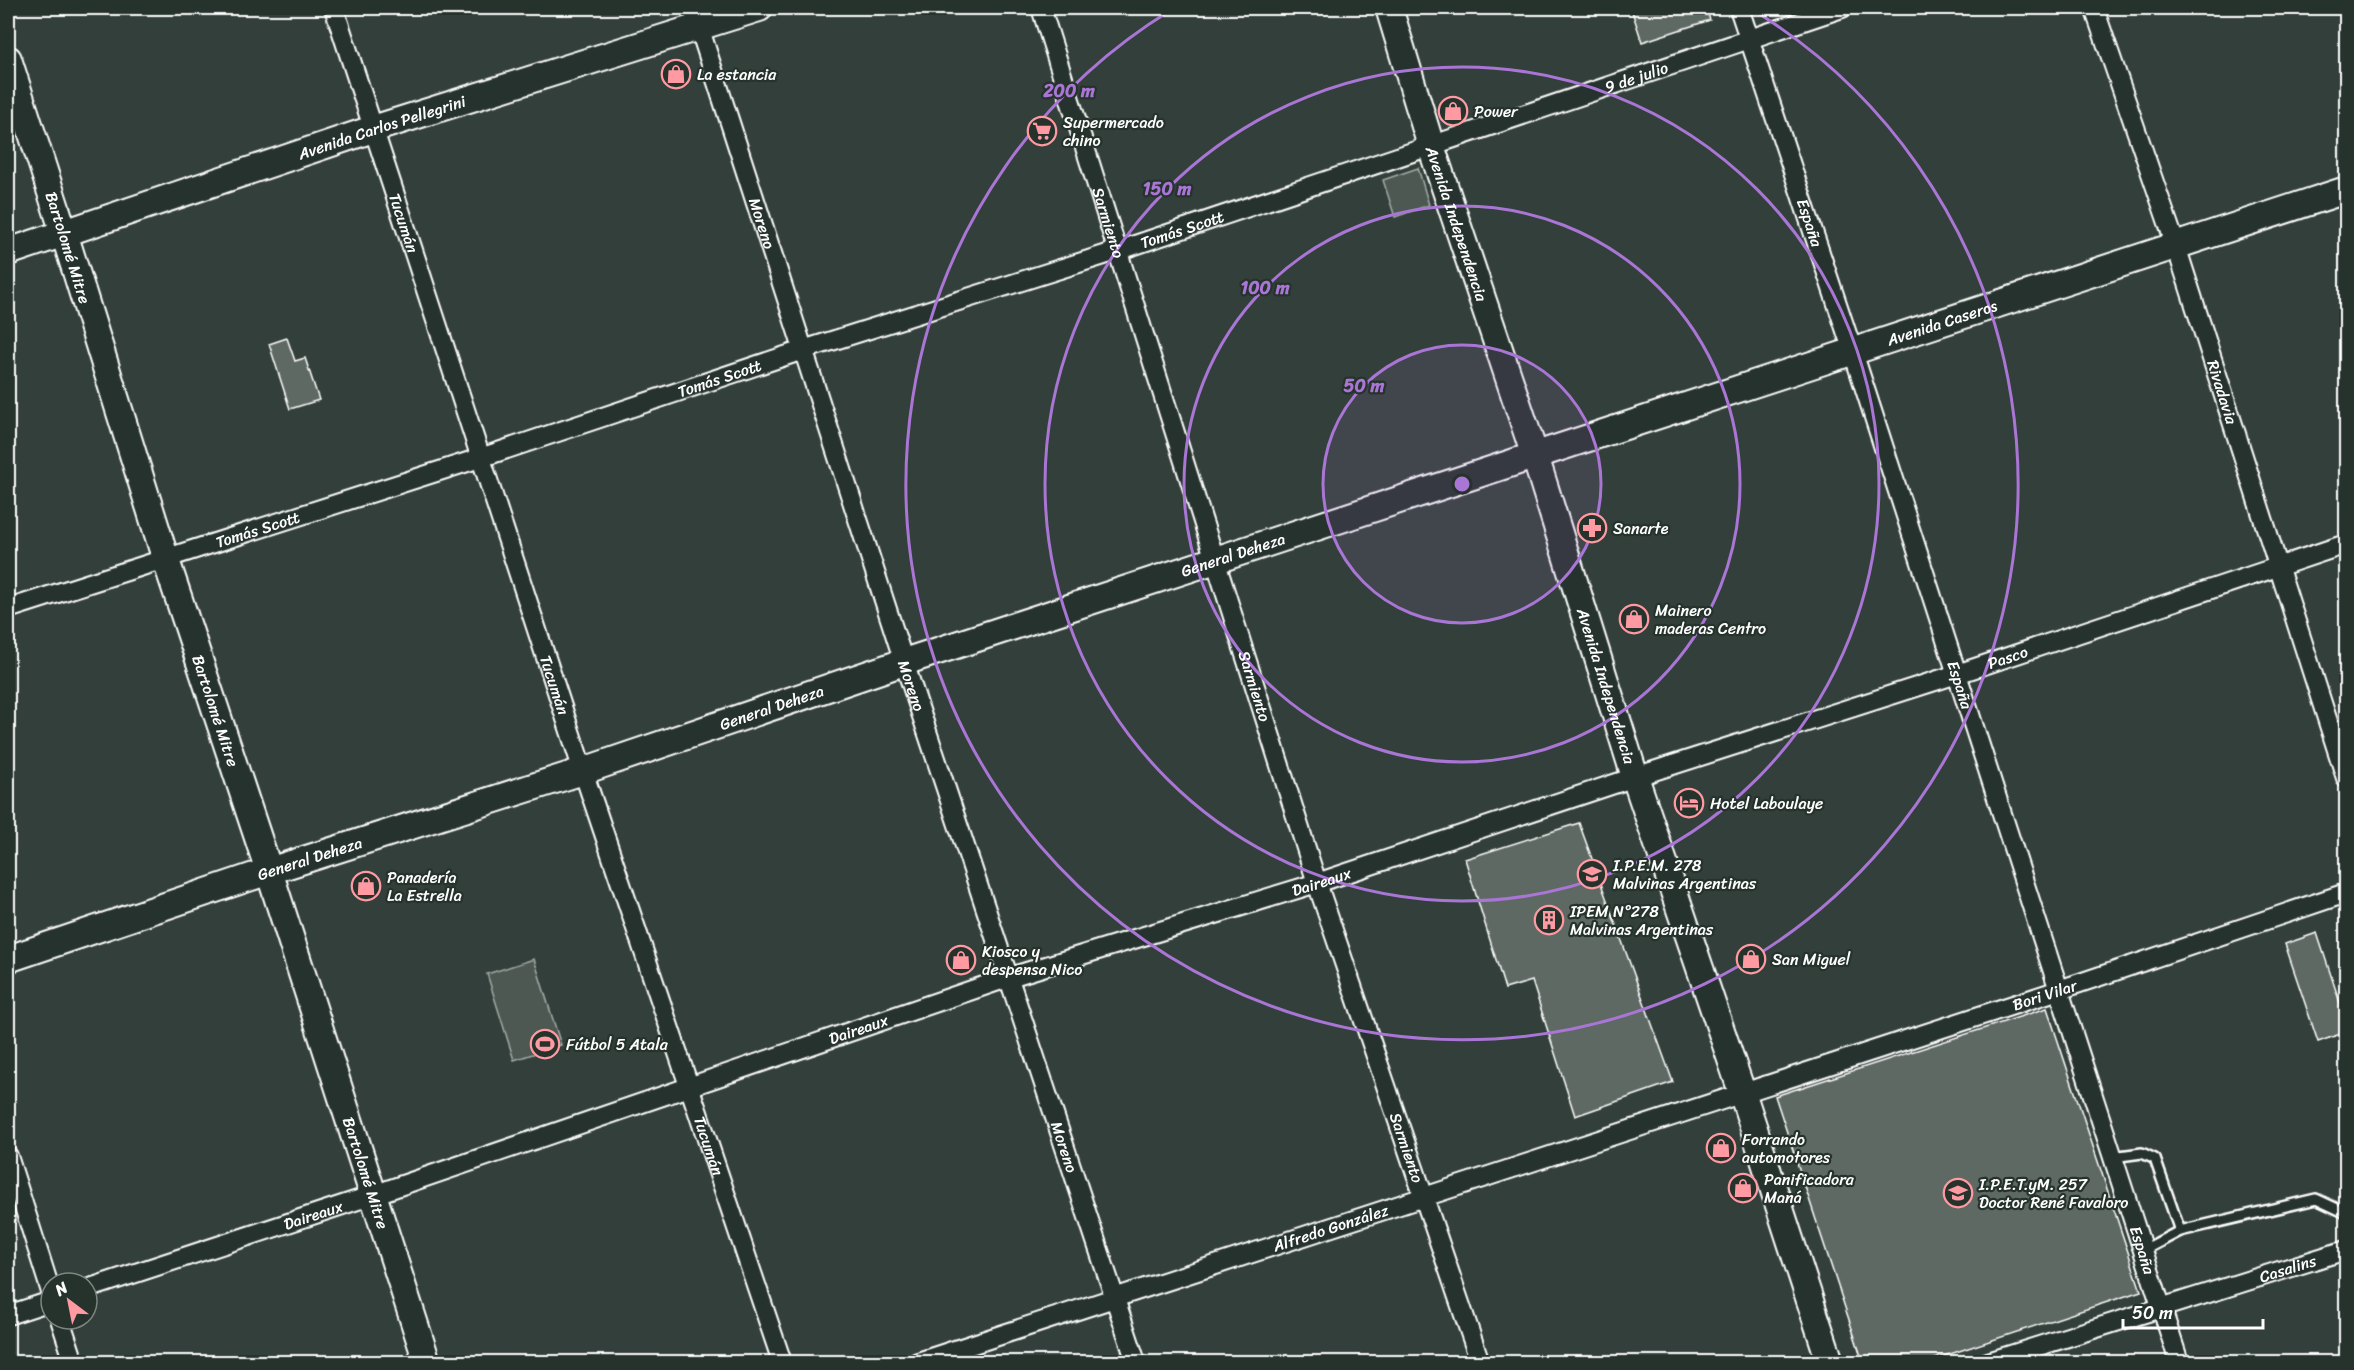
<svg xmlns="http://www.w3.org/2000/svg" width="2354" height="1370" font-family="Sriracha,sans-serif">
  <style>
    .green { fill: #4d5853; stroke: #a6aca9; stroke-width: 1.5 }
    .building { fill: #5f6964; stroke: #fff; stroke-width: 1.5 }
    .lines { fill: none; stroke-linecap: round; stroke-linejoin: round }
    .service-casing { stroke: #fff; stroke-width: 14 }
    .minor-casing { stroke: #fff; stroke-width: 22 }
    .secondary-casing { stroke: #fff; stroke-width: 30 }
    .service { stroke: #26332d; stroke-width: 9 }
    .minor { stroke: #26332d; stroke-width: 18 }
    .secondary { stroke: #26332d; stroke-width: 26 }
    .ring { fill: none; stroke: #a976d5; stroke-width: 3 }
    .labels { text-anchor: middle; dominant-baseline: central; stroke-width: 4.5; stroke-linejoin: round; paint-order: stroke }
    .poi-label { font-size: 16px; fill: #fff; stroke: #26332d; text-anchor: start }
    .street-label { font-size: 16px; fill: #fff; stroke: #26332d }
    .centre { fill: #a976d5; stroke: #26332d; stroke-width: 3 }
    .ring-label { font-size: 18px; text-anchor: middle; font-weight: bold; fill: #a976d5; stroke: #26332d; stroke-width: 4.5; stroke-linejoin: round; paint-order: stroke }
  </style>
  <rect width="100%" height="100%" fill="#333f3a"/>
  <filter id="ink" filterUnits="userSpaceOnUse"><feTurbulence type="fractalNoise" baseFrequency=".0167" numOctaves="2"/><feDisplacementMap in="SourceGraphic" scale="12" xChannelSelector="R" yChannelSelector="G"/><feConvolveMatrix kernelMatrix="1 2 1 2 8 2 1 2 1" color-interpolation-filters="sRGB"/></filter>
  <g filter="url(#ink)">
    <g class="green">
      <polygon points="1418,168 1429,205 1395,217 1383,180"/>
      <polygon points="534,959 561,1045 514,1060 487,974"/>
    </g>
    <g class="building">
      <polygon points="1631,8 1706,8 1710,20 1642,42"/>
      <polygon points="287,338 295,361 305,358 319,400 290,409 269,344"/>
      <polygon points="1579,823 1673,1082 1575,1116 1532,981 1505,989 1465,859"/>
      <polygon points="2317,933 2346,1021 2346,1032 2318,1042 2285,944"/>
      <polygon points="2047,1008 2141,1291 1926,1362 1863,1362 1775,1096"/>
    </g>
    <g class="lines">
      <g class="service-casing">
        <g id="service">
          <polyline points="2112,1157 2142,1153 2155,1159 2180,1231"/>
          <polyline points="2142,1251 2180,1231 2316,1199 2346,1213"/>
        </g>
      </g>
      <g class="minor-casing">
        <g id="minor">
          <path id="s1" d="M 334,8 L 583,771 L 782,1362"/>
          <path id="s2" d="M 693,8 L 904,662 L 1136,1362"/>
          <path id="s3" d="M 1041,8 L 1317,883 L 1480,1362"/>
          <path id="s4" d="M 1739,8 L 1853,352 L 2179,1362"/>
          <path id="s5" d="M 2094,8 L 2176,246 L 2346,778"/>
          <path id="s6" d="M 8,609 L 480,458 L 803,350 L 1117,251 L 1842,8"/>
          <polyline points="8,1156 51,1292"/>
          <path id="s7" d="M 87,1289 L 373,1195 L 1010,977 L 1317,883 L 1635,777 L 1957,674 L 2346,544"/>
          <polyline points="8,1315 51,1301"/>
          <polyline points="60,1319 74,1362"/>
          <path id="s8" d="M 918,1362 L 2059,990 L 2346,893"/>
          <path id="s9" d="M 1988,1362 L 2346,1250"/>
        </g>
      </g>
      <g class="secondary-casing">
        <g id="secondary">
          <path id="s10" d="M 1389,8 L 1431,146 L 1535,456 L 1635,777 L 1742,1092 L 1830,1362"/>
          <path id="s11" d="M 8,59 L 64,233 L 165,557 L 269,871 L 427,1362"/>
          <path id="s12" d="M 8,252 L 373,129 L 759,8"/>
          <path id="s13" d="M 8,959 L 269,871 L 583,771 L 904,662 L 2346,190"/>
        </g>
      </g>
      <use href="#service" class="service"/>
      <use href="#minor" class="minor"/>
      <use href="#secondary" class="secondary"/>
    </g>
  </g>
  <circle cx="1462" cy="484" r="139" fill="#a976d5" fill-opacity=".12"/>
  <g class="ring">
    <circle cx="1462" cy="484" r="139"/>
    <circle cx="1462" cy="484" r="278"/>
    <circle cx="1462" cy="484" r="417"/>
    <path d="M1753 10A556 556 0 1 1 1171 10"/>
  </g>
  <defs>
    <g id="shop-ring" transform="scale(1.5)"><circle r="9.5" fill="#26332d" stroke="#ff9aa2" stroke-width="1.5"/><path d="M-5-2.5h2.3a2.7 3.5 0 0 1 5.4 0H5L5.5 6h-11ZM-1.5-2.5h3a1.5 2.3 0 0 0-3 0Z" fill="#ff9aa2"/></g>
    <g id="supermarket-ring" transform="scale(1.5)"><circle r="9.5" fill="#26332d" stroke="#ff9aa2" stroke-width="1.5"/><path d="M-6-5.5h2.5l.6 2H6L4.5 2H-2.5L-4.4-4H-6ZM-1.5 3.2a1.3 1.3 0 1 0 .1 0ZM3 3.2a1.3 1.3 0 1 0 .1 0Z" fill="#ff9aa2"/></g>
    <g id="pharmacy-ring" transform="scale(1.5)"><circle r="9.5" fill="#26332d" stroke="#ff9aa2" stroke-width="1.5"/><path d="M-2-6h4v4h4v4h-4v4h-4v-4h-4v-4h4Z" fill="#ff9aa2"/></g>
    <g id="hotel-ring" transform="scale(1.5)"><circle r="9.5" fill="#26332d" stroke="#ff9aa2" stroke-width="1.5"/><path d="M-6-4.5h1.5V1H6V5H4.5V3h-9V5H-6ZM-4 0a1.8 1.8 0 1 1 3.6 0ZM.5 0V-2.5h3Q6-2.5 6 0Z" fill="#ff9aa2"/></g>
    <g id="school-ring" transform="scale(1.5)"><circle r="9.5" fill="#26332d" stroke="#ff9aa2" stroke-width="1.5"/><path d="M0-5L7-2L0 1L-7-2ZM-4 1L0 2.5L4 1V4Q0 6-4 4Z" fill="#ff9aa2"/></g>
    <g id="building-ring" transform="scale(1.5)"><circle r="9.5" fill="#26332d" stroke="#ff9aa2" stroke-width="1.5"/><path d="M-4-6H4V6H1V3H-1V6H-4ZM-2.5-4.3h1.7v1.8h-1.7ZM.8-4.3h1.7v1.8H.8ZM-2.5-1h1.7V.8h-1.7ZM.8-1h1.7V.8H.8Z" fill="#ff9aa2"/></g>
    <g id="stadium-ring" transform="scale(1.5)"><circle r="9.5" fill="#26332d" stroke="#ff9aa2" stroke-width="1.5"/><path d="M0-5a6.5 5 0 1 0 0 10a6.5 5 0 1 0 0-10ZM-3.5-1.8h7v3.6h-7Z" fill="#ff9aa2"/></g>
  </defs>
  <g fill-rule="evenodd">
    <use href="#shop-ring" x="676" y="74"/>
    <use href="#shop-ring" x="1453" y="111"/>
    <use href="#supermarket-ring" x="1042" y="131"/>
    <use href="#pharmacy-ring" x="1592" y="528"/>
    <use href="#shop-ring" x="1634" y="619"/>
    <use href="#hotel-ring" x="1689" y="803"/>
    <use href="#school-ring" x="1592" y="874"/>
    <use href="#shop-ring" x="366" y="886"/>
    <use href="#building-ring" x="1549" y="920"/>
    <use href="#shop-ring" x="1751" y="959"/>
    <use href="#shop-ring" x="961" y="960"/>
    <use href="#stadium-ring" x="545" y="1044"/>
    <use href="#shop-ring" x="1721" y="1148"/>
    <use href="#shop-ring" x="1743" y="1188"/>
    <use href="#school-ring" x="1958" y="1193"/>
  </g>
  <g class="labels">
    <g class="poi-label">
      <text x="697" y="74">La estancia</text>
      <text x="1474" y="111">Power</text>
      <text x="1063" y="122">Supermercado<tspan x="1063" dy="18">chino</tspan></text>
      <text x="1613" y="528">Sanarte</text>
      <text x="1655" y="610">Mainero<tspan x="1655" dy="18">maderas Centro</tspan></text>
      <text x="1710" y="803">Hotel Laboulaye</text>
      <text x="1613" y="865">I.P.E.M. 278<tspan x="1613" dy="18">Malvinas Argentinas</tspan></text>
      <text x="387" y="877">Panadería<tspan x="387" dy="18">La Estrella</tspan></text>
      <text x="1570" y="911">IPEM N°278<tspan x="1570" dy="18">Malvinas Argentinas</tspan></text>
      <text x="982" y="951">Kiosco y<tspan x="982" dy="18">despensa Nico</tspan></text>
      <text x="1772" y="959">San Miguel</text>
      <text x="566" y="1044">Fútbol 5 Atala</text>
      <text x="1742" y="1139">Forrando<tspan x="1742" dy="18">automotores</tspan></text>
      <text x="1764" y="1179">Panificadora<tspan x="1764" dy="18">Maná</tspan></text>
      <text x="1979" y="1184">I.P.E.T.yM. 257<tspan x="1979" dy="18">Doctor René Favaloro</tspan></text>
    </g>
    <g class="street-label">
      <text stroke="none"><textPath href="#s6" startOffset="1713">9 de julio</textPath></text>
      <text stroke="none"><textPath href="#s12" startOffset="394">Avenida Carlos Pellegrini</textPath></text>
      <text stroke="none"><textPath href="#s4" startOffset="226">España</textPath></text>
      <text stroke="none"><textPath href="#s2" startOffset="226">Moreno</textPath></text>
      <text stroke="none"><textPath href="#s1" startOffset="226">Tucumán</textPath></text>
      <text stroke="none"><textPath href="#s3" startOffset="225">Sarmiento</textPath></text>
      <text stroke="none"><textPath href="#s10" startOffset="226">Avenida Independencia</textPath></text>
      <text stroke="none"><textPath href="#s6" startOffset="1234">Tomás Scott</textPath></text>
      <text stroke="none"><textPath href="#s11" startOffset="198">Bartolomé Mitre</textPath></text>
      <text stroke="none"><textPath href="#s13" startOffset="2036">Avenida Caseros</textPath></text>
      <text stroke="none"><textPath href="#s6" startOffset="748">Tomás Scott</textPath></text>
      <text stroke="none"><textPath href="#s5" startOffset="405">Rivadavia</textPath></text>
      <text stroke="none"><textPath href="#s6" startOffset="262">Tomás Scott</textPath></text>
      <text stroke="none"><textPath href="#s13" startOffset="1290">General Deheza</textPath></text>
      <text stroke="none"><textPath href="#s7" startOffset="2022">Pasco</textPath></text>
      <text stroke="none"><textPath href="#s4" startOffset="712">España</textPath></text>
      <text stroke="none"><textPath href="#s1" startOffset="712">Tucumán</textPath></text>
      <text stroke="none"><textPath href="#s2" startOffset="712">Moreno</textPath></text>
      <text stroke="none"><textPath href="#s10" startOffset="712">Avenida Independencia</textPath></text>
      <text stroke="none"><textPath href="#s3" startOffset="711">Sarmiento</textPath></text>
      <text stroke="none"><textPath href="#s13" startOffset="804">General Deheza</textPath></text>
      <text stroke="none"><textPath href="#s11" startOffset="684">Bartolomé Mitre</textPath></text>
      <text stroke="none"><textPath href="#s13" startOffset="318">General Deheza</textPath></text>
      <text stroke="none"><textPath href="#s7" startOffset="1300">Daireaux</textPath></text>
      <text stroke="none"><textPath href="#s8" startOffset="1185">Bori Vilar</textPath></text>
      <text stroke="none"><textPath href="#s7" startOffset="814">Daireaux</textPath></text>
      <text stroke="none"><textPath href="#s1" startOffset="1198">Tucumán</textPath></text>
      <text stroke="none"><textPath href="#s2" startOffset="1198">Moreno</textPath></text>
      <text stroke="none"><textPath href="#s3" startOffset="1197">Sarmiento</textPath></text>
      <text stroke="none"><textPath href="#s11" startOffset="1170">Bartolomé Mitre</textPath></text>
      <text stroke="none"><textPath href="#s7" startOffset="238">Daireaux</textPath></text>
      <text stroke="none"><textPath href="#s8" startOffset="434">Alfredo González</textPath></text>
      <text stroke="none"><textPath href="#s4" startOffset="1306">España</textPath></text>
      <text stroke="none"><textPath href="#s9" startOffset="314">Casalins</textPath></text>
    </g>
  </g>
  <circle cx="1462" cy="484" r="9" class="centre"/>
  <g class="ring-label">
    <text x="1069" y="97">200 m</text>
    <text x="1167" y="195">150 m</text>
    <text x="1265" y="294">100 m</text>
    <text x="1364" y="392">50 m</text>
  </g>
  <rect width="2354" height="1370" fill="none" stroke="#26332d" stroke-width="30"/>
  <rect x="15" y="15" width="2324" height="1340" fill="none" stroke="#fff" stroke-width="2" filter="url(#ink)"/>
  <g transform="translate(69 1301) rotate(328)"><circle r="28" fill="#26332d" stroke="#7d8581" stroke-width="1.5"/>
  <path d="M0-4.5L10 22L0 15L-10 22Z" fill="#ff9aa2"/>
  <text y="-9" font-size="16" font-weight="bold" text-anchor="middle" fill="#ffffff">N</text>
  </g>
  <path d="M2123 1319v9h140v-9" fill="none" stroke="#ffffff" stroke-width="3"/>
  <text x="2132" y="1319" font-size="18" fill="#ffffff" stroke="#26332d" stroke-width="4.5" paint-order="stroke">50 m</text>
</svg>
